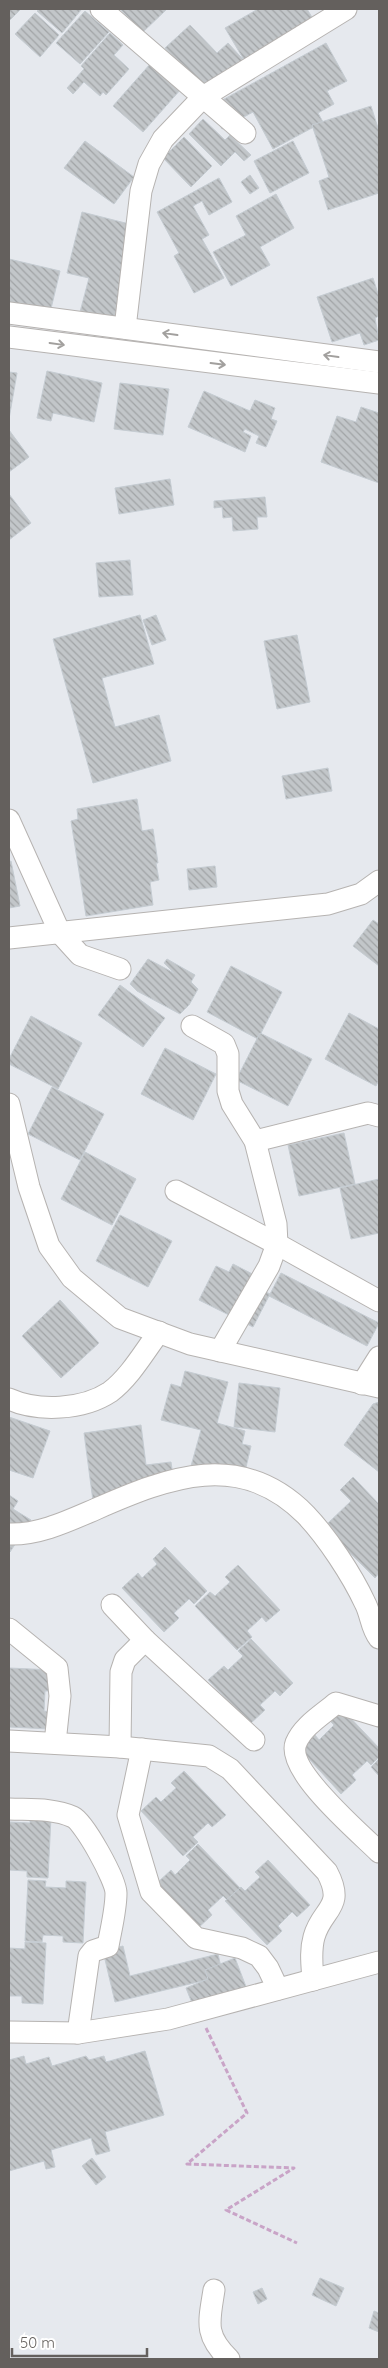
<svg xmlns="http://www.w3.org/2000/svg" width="388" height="2368" font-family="Quicksand,sans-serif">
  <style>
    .building { fill: url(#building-back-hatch); stroke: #c5ccd2 }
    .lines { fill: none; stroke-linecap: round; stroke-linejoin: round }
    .minor-casing { stroke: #b6b3b1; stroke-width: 23 }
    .path { stroke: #c9a4c7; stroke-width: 3; stroke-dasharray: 5 2.5; stroke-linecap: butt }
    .minor { stroke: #fff; stroke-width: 21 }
    .oneway { stroke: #a2a09e }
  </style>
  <defs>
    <pattern id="building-back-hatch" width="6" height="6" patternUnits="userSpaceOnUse" patternTransform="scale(1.25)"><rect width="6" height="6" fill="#c2c6c9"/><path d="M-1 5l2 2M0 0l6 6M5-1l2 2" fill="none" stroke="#a1a4a6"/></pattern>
  </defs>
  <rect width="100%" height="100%" fill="#e6e9ee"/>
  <g class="building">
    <polygon points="9,9 21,9 9,21"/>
    <polygon points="40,9 80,9 81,10 62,33 37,11"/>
    <polygon points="120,9 167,9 143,32"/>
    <polygon points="258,9 307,9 316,24 247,65 225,28"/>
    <polygon points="85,11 109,32 80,64 56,43"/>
    <polygon points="35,13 59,35 40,57 15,34"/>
    <polygon points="190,25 217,53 228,43 251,68 215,102 165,48"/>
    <polygon points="110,33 123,45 114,55 129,69 106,95 103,92 100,96 84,82 73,94 67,88 84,69 81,66"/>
    <polygon points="326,43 347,81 327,91 334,104 318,113 323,122 273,149 253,112 222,129 216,117 217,103"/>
    <polygon points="151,63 181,89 143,132 113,106"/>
    <polygon points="371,106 379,131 379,193 328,210 319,181 329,177 312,125"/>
    <polygon points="203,119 225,140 230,135 251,155 244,161 235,152 221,166 189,134"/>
    <polygon points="184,137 212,166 191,187 163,158"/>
    <polygon points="85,141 134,177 114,204 64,168"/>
    <polygon points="293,141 309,173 270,193 254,161"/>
    <polygon points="250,175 259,188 250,194 241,182"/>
    <polygon points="219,178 232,202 209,215 202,201 193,206 209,235 202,239 224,278 194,293 174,256 179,253 157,212"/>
    <polygon points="276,194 294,228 260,247 270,265 231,286 213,252 246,235 236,216"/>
    <polygon points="82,212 145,228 122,322 80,312 89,278 67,273"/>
    <polygon points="9,259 60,271 50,313 9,308"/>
    <polygon points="373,278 379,297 379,316 375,318 379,340 364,345 360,333 332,342 317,297"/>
    <polygon points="47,371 102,383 94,422 53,413 51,421 37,418"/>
    <polygon points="9,372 17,373 9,419"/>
    <polygon points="120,383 169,389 163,435 114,429"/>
    <polygon points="204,391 250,411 255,400 275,408 271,419 277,421 266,447 256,443 259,436 245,429 243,432 251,436 245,452 188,427"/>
    <polygon points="361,407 379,413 379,483 321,462 337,416 356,422"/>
    <polygon points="9,430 29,457 9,472"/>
    <polygon points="170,479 174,505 119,514 115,488"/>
    <polygon points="9,494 31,523 9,540"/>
    <polygon points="265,497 267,517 257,517 258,529 233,531 232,517 223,518 222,507 214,508 214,501"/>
    <polygon points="130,560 133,595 99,597 96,563"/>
    <polygon points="140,615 154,664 102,678 115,727 159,715 171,761 93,783 53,639"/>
    <polygon points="156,615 166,640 152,645 143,620"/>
    <polygon points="297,635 310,702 277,709 264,641"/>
    <polygon points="328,768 332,791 286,799 282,776"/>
    <polygon points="137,799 142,831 153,829 158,863 156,863 159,880 150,882 153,905 86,916 71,821 78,819 77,809"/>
    <polygon points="11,861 20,906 9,908 9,862"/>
    <polygon points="215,866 217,887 189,890 187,869"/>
    <polygon points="373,920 379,924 379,922 379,966 353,946"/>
    <polygon points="148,959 174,973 164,963 167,959 195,975 191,982 198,989 189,1005 180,1014 137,991 130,984"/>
    <polygon points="231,966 282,992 258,1039 207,1012"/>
    <polygon points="120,985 165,1018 143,1047 98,1015"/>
    <polygon points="349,1013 379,1029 379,1080 376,1086 325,1059"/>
    <polygon points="31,1016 82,1043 58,1089 9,1064 9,1059"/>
    <polygon points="260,1033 312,1059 288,1106 236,1080"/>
    <polygon points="165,1048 216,1074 193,1120 141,1094"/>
    <polygon points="52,1087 104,1114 80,1160 28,1134"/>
    <polygon points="344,1133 355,1184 299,1196 288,1145"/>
    <polygon points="85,1152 136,1179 112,1225 61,1199"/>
    <polygon points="379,1179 379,1233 351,1239 340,1188"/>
    <polygon points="120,1215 172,1241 148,1287 96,1261"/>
    <polygon points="233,1264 266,1281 262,1290 270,1294 253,1327 199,1300 216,1266 229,1272"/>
    <polygon points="281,1273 379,1323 367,1346 269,1296"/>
    <polygon points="60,1300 99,1343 61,1378 22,1336"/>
    <polygon points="185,1371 228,1382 217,1423 245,1431 242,1444 251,1446 243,1480 191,1466 201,1430 161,1420 171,1384 181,1387"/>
    <polygon points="239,1383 280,1388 275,1432 234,1427"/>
    <polygon points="379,1402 379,1472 344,1445 373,1404"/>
    <polygon points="9,1417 50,1431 33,1478 9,1470"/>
    <polygon points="141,1425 146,1465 171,1462 175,1489 93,1501 84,1433"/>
    <polygon points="353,1477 379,1504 379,1573 375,1578 324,1527 351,1501 340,1490"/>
    <polygon points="9,1495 18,1501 13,1509 31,1520 10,1552"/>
    <polygon points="165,1547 207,1591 194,1604 189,1599 174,1613 179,1618 164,1632 122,1588 138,1573 142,1578 157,1564 153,1559"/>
    <polygon points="238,1565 280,1610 266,1622 262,1617 247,1631 252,1637 237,1650 195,1606 210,1592 215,1596 230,1582 225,1577"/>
    <polygon points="251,1639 293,1683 280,1696 275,1691 260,1705 265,1710 250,1724 208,1680 224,1666 228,1670 243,1656 238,1651"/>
    <polygon points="9,1668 53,1670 52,1691 45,1691 44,1711 51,1712 50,1729 9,1727"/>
    <polygon points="342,1709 379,1748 379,1757 371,1765 367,1761 352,1775 356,1780 341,1794 300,1749 315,1735 319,1740 334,1725 330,1721"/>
    <polygon points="379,1759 379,1776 371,1767"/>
    <polygon points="184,1771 226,1815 212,1827 208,1823 193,1837 198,1842 183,1856 141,1811 156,1797 161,1802 176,1788 171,1783"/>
    <polygon points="9,1816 9,1822 30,1823 30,1816 51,1817 48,1878 27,1877 27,1871 9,1870"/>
    <polygon points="198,1844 240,1888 227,1900 223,1896 208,1910 212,1915 197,1929 156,1884 171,1870 175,1875 190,1860 186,1856"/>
    <polygon points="268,1860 310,1905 297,1917 292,1912 278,1926 282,1931 267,1945 225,1901 241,1887 245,1891 260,1877 255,1872"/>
    <polygon points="28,1880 46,1881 45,1887 66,1888 66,1881 86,1882 83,1943 63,1942 63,1936 43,1935 42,1942 25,1941"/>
    <polygon points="25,1942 46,1943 43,2004 22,2003 22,1996 9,1996 9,1948 25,1949"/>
    <polygon points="123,1946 130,1976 218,1954 223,1976 115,2002 103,1951"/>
    <polygon points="235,1958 250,1997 198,2018 186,1988 208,1979 205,1970"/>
    <polygon points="145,2051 164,2115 105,2132 110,2151 96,2155 91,2138 51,2150 55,2167 46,2169 44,2161 9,2171 9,2060 24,2056 26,2064 49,2057 52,2066 86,2056 89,2060 104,2056 106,2062"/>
    <polygon points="92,2158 106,2177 96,2185 82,2166"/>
    <polygon points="320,2278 344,2288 336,2306 312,2295"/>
    <polygon points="262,2288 267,2299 258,2304 253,2292"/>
    <polygon points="374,2311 379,2313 379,2332 369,2328"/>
  </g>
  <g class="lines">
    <g class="minor-casing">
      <g id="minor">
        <polyline points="101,9 245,133"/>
        <polyline points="9,313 379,362"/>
        <polyline points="125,328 141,191 149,164 163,139 203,97 346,9"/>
        <polyline points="9,337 379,383"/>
        <polyline points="9,820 60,933 80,955 120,969"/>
        <polyline points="9,938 328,904 361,894 379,881"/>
        <polyline points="192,1026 224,1044 228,1054 228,1091 232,1104 255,1141 276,1224 277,1244 269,1266 220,1351"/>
        <polyline points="9,1104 29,1187 49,1246 72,1278 120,1318 190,1344 379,1387"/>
        <polyline points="255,1141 368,1113 379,1116"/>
        <polyline points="176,1191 277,1244 379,1301"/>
        <polyline points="362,1384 379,1357"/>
        <path d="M 9,1399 C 38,1412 83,1410 110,1392 C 130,1377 144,1352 159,1332"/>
        <path d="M 9,1534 C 39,1535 68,1521 96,1509 C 169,1477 241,1449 306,1515 C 327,1537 352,1575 365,1603 C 371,1614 371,1628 379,1638"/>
        <polyline points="112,1605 145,1640 254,1740"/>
        <polyline points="9,1629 57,1668 60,1696 55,1743"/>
        <path d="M 379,1716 L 336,1703 C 322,1715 303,1726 296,1743 C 285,1770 361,1834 379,1852"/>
        <path d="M 9,1741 L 120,1747 L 209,1756 L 230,1769 L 327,1872 C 346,1908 322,1908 314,1937 C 310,1951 312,1965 313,1980"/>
        <polyline points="120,1747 121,1672 125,1660 145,1640"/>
        <polyline points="142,1749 128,1815 151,1892 196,1938 242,1948 259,1956 268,1968 278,1989"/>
        <path d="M 9,1809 C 30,1810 53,1808 73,1817 C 84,1822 116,1880 116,1893 C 116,1910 111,1929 108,1946 L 93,1951 L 89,1956 L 78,2033"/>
        <polyline points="9,2032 78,2033 168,2019 379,1962"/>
        <path d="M 214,2290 C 209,2322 204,2335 229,2359"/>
      </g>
    </g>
    <polyline class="path" points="206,2028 247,2113 187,2164 294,2168 226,2210 297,2243"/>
    <use href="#minor" class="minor"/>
  </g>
  <defs><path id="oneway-shaft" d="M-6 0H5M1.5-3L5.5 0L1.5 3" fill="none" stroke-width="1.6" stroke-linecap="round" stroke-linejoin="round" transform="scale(1.25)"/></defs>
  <g class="oneway">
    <use href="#oneway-shaft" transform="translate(170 334) rotate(-172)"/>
    <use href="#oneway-shaft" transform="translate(57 344) rotate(8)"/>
    <use href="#oneway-shaft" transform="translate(331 356) rotate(-172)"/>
    <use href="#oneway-shaft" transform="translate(218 364) rotate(7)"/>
  </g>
  <rect width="388" height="2368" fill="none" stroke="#64605d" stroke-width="20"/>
  <path d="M12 2348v8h135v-8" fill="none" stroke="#64605d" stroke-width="2.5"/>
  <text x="20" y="2348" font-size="15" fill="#64605d" stroke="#ffffff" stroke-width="4" paint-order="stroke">50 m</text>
</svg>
